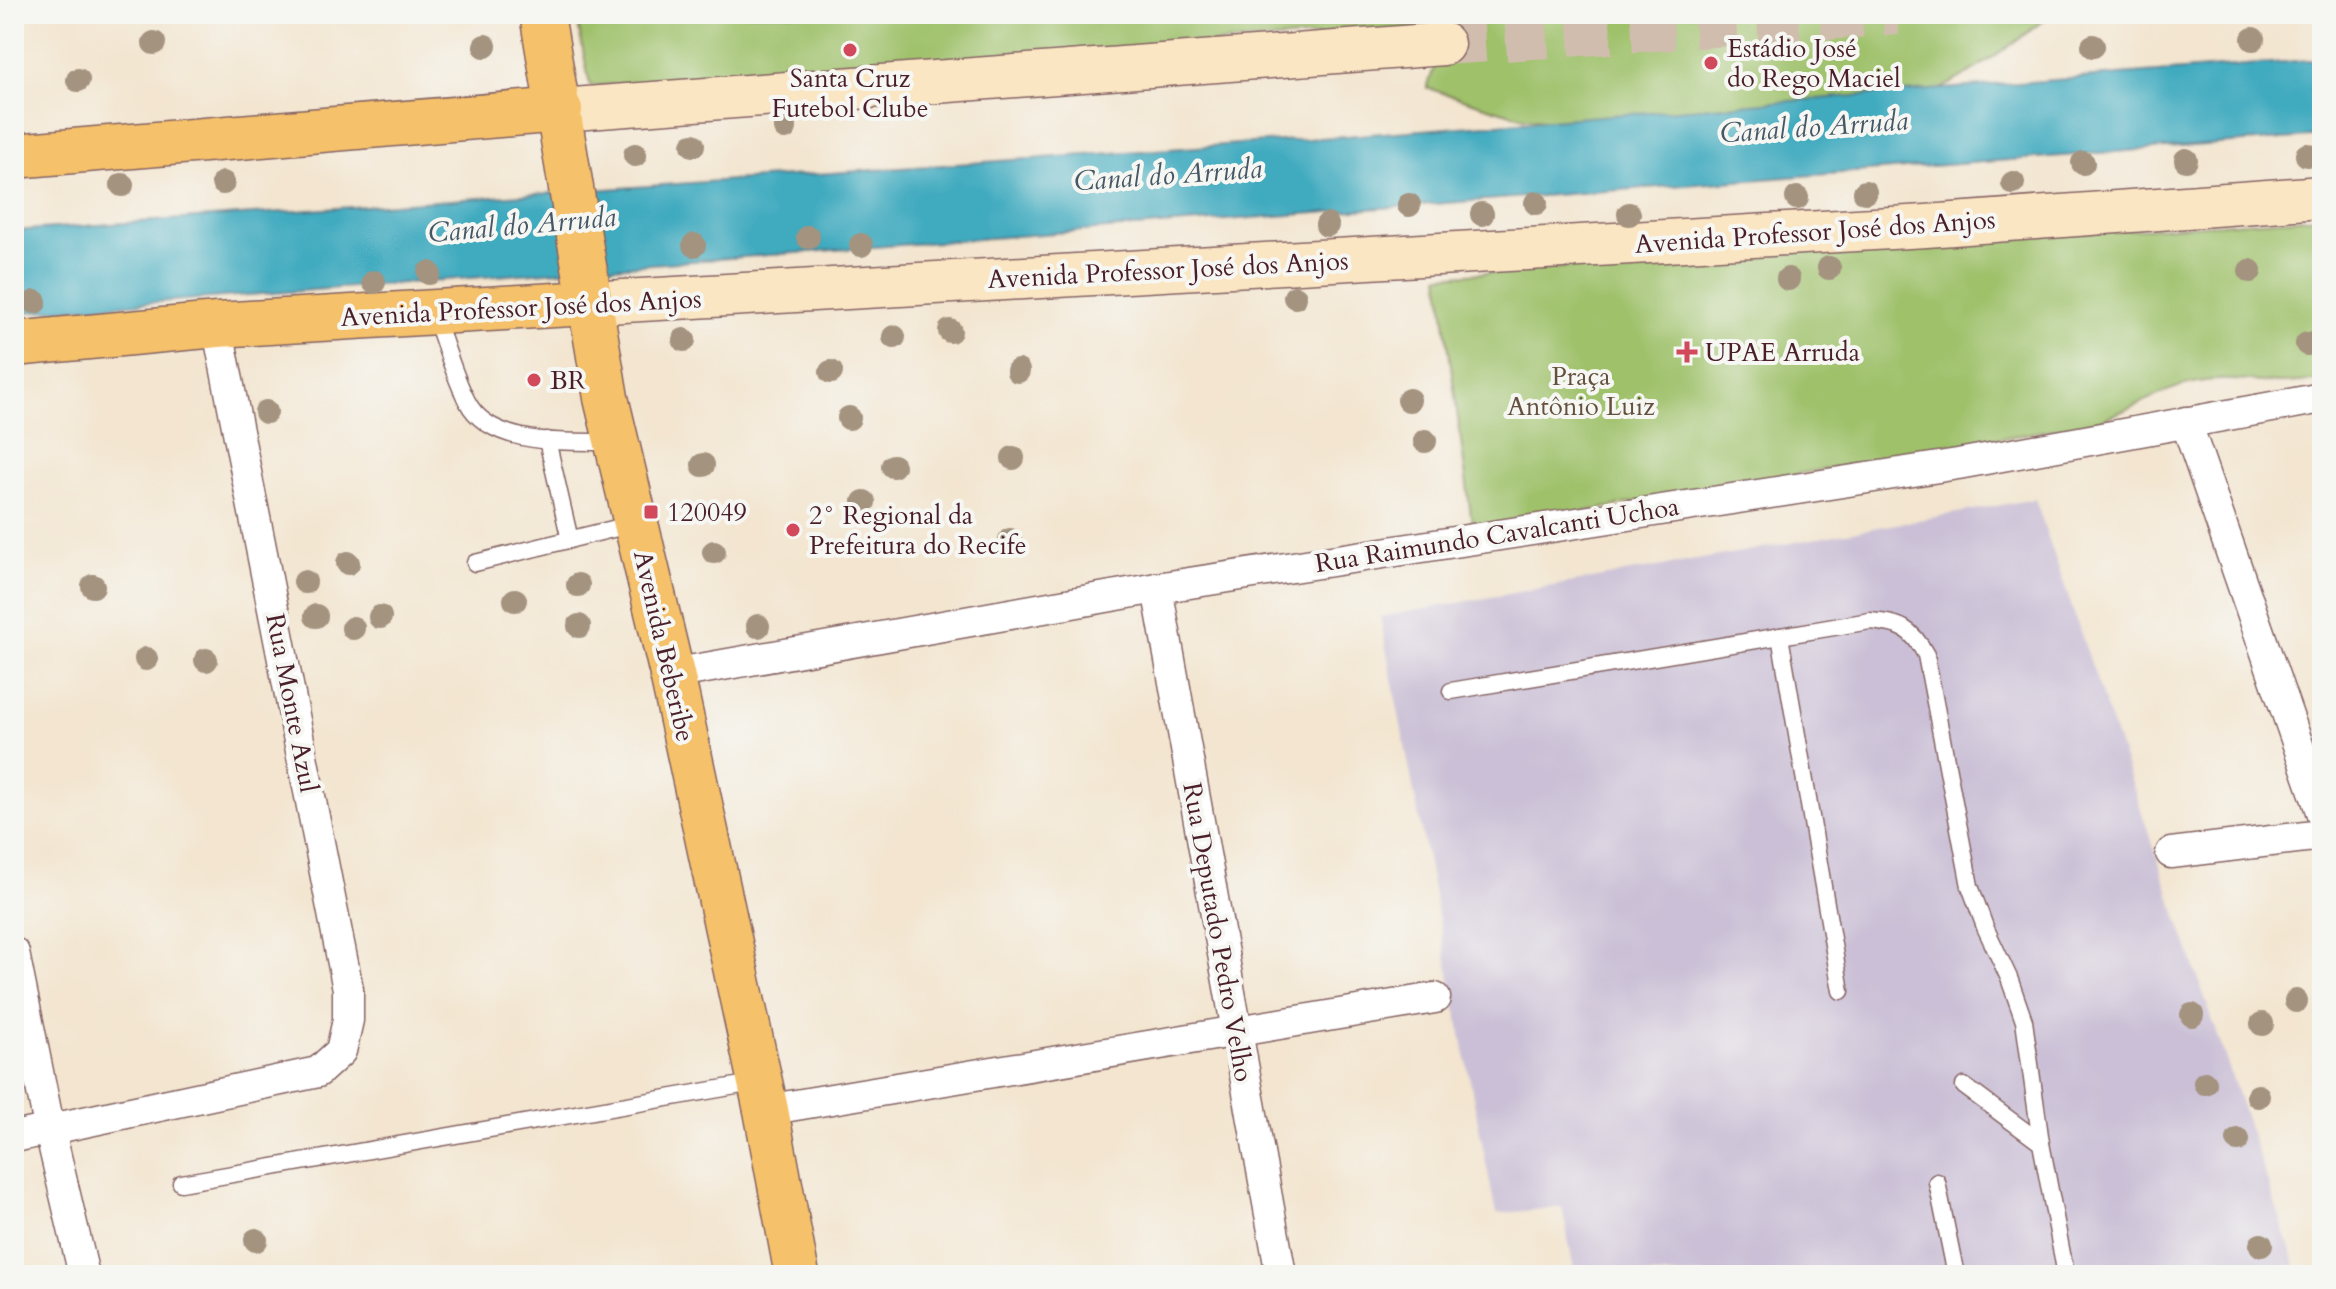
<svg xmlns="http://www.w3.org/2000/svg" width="2336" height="1289" font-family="Cardo,serif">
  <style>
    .industrial { fill: #cabfd6 }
    .green { fill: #9fc16a; stroke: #74704a; stroke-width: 2 }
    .water { fill: #3faabf; stroke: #446475; stroke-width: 2 }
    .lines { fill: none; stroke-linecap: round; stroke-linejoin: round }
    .secondary-tunnel { stroke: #d1bdae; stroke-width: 42; stroke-dasharray: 42 21; stroke-linecap: butt }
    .service-casing { stroke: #856464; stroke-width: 19 }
    .minor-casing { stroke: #856464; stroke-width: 33 }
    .secondary-casing { stroke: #856464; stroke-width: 45 }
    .primary-casing { stroke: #856464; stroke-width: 47 }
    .service { stroke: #fff; stroke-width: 16 }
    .minor { stroke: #fff; stroke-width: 30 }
    .secondary { stroke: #fbe6c4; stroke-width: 42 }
    .primary { stroke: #f5c16b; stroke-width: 44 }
    .tree { fill: #a4937f }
    .poi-dot { fill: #d1495b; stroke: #f6f6f2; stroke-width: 3 }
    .labels { text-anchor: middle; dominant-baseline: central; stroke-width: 8; stroke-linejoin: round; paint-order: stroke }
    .poi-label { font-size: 26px; fill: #4a1f2b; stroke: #f6f6f2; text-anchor: start }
    .street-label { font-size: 26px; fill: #4a1f2b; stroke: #f6f6f2 }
    .park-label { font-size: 26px; fill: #64503e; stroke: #f6f6f2 }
    .water-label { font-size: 28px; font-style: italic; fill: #465766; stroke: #f6f6f2 }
  </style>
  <rect width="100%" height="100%" fill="#f6f6f2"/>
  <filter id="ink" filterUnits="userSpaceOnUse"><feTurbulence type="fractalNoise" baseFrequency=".0125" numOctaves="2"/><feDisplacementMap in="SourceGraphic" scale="16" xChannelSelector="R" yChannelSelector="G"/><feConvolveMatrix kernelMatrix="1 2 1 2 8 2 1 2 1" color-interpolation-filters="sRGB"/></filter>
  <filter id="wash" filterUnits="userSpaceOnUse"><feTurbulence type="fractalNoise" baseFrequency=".006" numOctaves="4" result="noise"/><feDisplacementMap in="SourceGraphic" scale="32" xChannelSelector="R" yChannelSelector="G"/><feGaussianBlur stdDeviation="1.8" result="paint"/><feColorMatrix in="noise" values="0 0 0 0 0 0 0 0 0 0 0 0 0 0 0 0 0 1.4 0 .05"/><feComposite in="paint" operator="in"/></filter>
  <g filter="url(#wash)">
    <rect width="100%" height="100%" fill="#f3e5cf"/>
    <polygon class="industrial" points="2035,499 2296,1265 2241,1275 1575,1275 1562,1207 1496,1214 1380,617"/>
    <g class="green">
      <path d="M 576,14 L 2051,14 C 2009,49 1965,78 1915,102 L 1623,128 L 1524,118 L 1427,88 L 1448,27 L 590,86 Z"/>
      <path d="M 2322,217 L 2322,380 C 2308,381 2293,383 2279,383 C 2251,382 2226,377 2198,382 C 2159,389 2127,414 2088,423 L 1473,531 L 1439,276 Z"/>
    </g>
    <polygon class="water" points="2322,59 2322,136 14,313 14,231 1295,140"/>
  </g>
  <g filter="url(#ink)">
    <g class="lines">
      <polyline class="secondary-tunnel" points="1443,44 1897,14"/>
      <g class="service-casing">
        <g id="service">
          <path d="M 434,314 C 445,342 453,374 467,401 C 490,448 569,441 613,442"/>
          <polyline points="547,440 570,540"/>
          <polyline points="475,563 633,524"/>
          <polyline points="1780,636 1841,991"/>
          <path d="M 1451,691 L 1870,621 C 1901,624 1911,627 1926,655 L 1970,886 L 1985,927 L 2009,978 L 2024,1021 L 2041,1143"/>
          <polyline points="1964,1086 2041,1143 2066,1275"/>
          <polyline points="1937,1182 1956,1275"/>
          <polyline points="181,1183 759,1082"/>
        </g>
      </g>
      <g class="minor-casing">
        <g id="minor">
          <polyline points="2186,422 2322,814"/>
          <polyline points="1157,588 1281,1275"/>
          <polyline points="672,674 1157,588 1958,464 2322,398"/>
          <polyline points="2171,853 2322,835"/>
          <polyline points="14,953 50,1131 84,1275"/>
          <polyline points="766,1110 1435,998"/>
          <polyline points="14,1137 318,1072 341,1051 348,1020 348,989 217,325"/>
        </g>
      </g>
      <g class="secondary-casing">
        <g id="secondary">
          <polyline points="560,110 1443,44"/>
          <polyline points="589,303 1926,226 2322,197"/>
        </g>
      </g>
      <g class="primary-casing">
        <g id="primary">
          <polyline points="542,14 606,398 672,674 766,1110 797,1275"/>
          <polyline points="14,156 560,110"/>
          <polyline points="14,344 217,325 589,303"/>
        </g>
      </g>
      <use href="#service" class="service"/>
      <use href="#minor" class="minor"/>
      <use href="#secondary" class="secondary"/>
      <use href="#primary" class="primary"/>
    </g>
    <g class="tree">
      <circle cx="2253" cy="39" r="12"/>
      <circle cx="154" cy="43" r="12"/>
      <circle cx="485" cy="46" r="12"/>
      <circle cx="2093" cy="46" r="12"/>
      <circle cx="78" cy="80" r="12"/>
      <circle cx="785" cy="128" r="12"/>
      <circle cx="693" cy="145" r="12"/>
      <circle cx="635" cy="155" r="12"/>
      <circle cx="2307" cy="155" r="12"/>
      <circle cx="2186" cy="160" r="12"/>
      <circle cx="2083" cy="163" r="12"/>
      <circle cx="223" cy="183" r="12"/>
      <circle cx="2013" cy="183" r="12"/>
      <circle cx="122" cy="185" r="12"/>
      <circle cx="1865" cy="192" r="12"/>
      <circle cx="1797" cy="198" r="12"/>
      <circle cx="1536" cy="203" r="12"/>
      <circle cx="1409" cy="205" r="12"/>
      <circle cx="1482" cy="214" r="12"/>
      <circle cx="1629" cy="214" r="12"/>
      <circle cx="1327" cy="225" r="12"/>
      <circle cx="808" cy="237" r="12"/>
      <circle cx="694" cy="245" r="12"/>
      <circle cx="861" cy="245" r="12"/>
      <circle cx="1829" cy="268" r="12"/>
      <circle cx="2250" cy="271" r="12"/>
      <circle cx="429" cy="273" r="12"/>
      <circle cx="1788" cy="279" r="12"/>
      <circle cx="374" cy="282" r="12"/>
      <circle cx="1295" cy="297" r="12"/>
      <circle cx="35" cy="302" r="12"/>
      <circle cx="950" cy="331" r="12"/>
      <circle cx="894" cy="337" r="12"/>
      <circle cx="684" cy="340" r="12"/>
      <circle cx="2307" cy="344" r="12"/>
      <circle cx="1018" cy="371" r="12"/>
      <circle cx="831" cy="372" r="12"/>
      <circle cx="1409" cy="400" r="12"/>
      <circle cx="266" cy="412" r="12"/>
      <circle cx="849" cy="418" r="12"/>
      <circle cx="1425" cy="441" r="12"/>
      <circle cx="1013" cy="458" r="12"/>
      <circle cx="703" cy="465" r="12"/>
      <circle cx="893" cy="466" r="12"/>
      <circle cx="864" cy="502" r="12"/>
      <circle cx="1010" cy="540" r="12"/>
      <circle cx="714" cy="552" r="12"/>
      <circle cx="348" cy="563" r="12"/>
      <circle cx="305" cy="582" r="12"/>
      <circle cx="578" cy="585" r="12"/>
      <circle cx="93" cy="586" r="12"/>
      <circle cx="515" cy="600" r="12"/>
      <circle cx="316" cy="616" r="12"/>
      <circle cx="380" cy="617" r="12"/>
      <circle cx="579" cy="626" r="12"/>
      <circle cx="758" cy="626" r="12"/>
      <circle cx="353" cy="628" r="12"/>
      <circle cx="146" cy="659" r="12"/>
      <circle cx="206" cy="660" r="12"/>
      <circle cx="2296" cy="1001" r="12"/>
      <circle cx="2192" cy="1015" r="12"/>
      <circle cx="2262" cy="1024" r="12"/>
      <circle cx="2205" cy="1083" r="12"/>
      <circle cx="2258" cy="1096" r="12"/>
      <circle cx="2238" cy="1140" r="12"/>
      <circle cx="256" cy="1240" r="12"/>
      <circle cx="2261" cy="1245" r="12"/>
    </g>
  </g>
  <g class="poi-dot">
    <circle cx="850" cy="50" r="8"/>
    <circle cx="1711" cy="63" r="8"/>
    <path d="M1683 340h8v8h8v8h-8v8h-8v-8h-8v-8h8z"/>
    <circle cx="534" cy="380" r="8"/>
    <rect x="643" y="504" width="16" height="16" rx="4"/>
    <circle cx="793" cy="530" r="8"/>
  </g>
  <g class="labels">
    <g class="poi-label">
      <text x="1727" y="48">Estádio José<tspan x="1727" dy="30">do Rego Maciel</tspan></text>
      <text x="850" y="78" text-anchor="middle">Santa Cruz<tspan x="850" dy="30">Futebol Clube</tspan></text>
      <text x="1705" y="352">UPAE Arruda</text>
      <text x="550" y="380">BR</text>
      <text x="667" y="512">120049</text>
      <text x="809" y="515">2° Regional da<tspan x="809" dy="30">Prefeitura do Recife</tspan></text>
    </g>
    <g class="street-label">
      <text transform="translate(1815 232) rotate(-4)">Avenida Professor José dos Anjos</text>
      <text transform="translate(1168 270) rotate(-3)">Avenida Professor José dos Anjos</text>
      <text transform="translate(521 308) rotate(-3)">Avenida Professor José dos Anjos</text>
      <text transform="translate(1497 535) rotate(-9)">Rua Raimundo Cavalcanti Uchoa</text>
      <text transform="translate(664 646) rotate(77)">Avenida Beberibe</text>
      <text transform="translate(292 703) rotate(79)">Rua Monte Azul</text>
      <text transform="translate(1218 932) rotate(80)">Rua Deputado Pedro Velho</text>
    </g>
    <g class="park-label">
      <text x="1581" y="376">Praça<tspan x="1581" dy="30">Antônio Luiz</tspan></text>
    </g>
    <g class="water-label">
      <text transform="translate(1814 127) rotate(-4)">Canal do Arruda</text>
      <text transform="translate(1168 175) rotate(-4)">Canal do Arruda</text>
      <text transform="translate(522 225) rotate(-5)">Canal do Arruda</text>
    </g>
  </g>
  <rect width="2336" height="1289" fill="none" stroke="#f6f6f2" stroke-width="48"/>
</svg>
